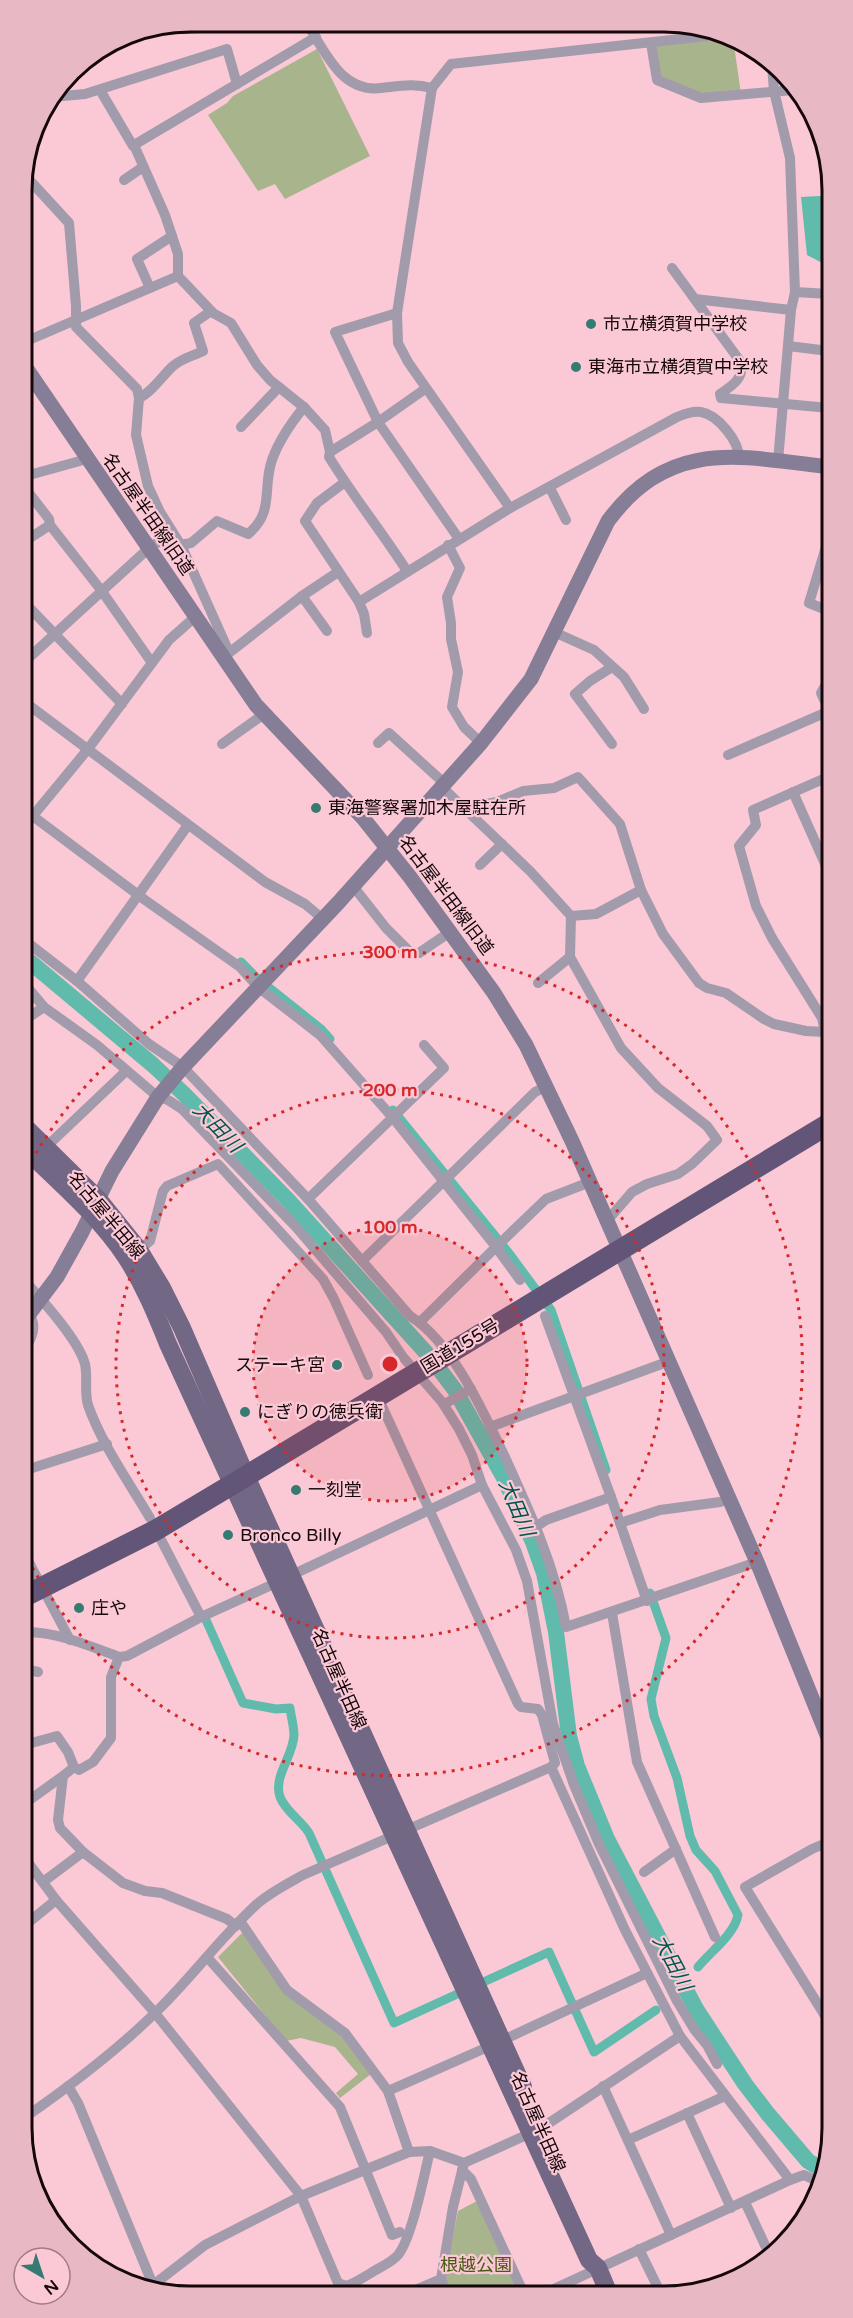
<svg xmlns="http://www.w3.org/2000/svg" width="853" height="2318" font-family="'Varela Round','Noto Sans JP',sans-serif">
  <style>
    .green { fill: #a7b48c }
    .water { fill: #61bbad }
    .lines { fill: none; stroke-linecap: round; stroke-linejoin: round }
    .stream { stroke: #61bbad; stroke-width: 3 }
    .canal { stroke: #61bbad; stroke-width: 9 }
    .river { stroke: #61bbad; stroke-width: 16 }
    .street { stroke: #a19bac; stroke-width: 10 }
    .secondary { stroke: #867d96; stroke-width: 15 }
    .primary { stroke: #736786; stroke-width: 18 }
    .highway { stroke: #635577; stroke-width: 21 }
    .rail-casing { stroke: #795b63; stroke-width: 5 }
    .rail { stroke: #fac9d5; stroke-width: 3; stroke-dasharray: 9; stroke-linecap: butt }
    .ring { fill: none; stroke: #d62828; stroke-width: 3; stroke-dasharray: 3 6 }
    .poi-dot { fill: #357b71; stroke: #fac9d5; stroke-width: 2 }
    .labels { text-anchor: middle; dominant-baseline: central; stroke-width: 4.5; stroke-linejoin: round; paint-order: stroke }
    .poi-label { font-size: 18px; fill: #16070b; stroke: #fac9d5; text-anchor: start }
    .street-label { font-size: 18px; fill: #16070b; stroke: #fac9d5 }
    .park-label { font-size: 18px; fill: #485912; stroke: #fac9d5 }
    .water-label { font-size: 20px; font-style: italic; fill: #01554c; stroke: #fac9d5 }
    .rim { fill: none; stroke: #16070b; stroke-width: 3 }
    .centre { fill: #d62828; stroke: #fac9d5; stroke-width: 3 }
    .ring-label { font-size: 18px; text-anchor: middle; font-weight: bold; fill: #d62828; stroke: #fac9d5; stroke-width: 4.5; stroke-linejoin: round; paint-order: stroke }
  </style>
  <rect width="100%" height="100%" fill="#fac9d5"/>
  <g class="green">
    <polygon points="717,35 734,45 741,94 701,98 657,80 651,43"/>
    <polygon points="317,49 370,156 285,199 275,184 258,191 208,115 227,103 233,96"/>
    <polygon points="244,1931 285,1991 344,2037 371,2074 340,2098 336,2093 358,2074 335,2047 301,2038 286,2041 218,1957"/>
    <polygon points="477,2201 519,2294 453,2294 445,2277 458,2211"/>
  </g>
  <polygon class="water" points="819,196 829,197 829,265 824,264 807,255 801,197"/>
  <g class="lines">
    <polyline class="stream" points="23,1009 32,1003"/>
    <g class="canal">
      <polyline points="241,962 257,978 321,1029 330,1039"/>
      <polyline points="393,1110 508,1252 551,1310 606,1470"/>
      <path d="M 650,1593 L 666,1638 L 651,1699 L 654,1716 L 677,1778 L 690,1836 L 696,1850 L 715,1871 L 738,1915 C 734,1935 711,1951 698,1967"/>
      <path d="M 206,1620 L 243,1703 L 276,1709 L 290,1708 C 291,1716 294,1727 294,1735 C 293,1757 273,1776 280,1797 C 286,1812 301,1820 309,1833 L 394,2023 L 549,1952 L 594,2052 L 656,2010"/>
    </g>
    <polyline class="river" points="23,956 153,1065 185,1095 288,1200 430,1357 455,1390 503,1476 533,1542 544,1573 556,1632 569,1736 577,1766 607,1839 696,2009 745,2084 768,2114 808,2161 824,2171"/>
    <g class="street">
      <path d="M 306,22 C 325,51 341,93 381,88 C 400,86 414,83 432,88"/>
      <path d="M 316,37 L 134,145 L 165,215 L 178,254 L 178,276 L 213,313 L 231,323 L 257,365 L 270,380 L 305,408 L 325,430 L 330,452 L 329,457 C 353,496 382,532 407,571"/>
      <polyline points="651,43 657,80 701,98 793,90"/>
      <polyline points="772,65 774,91 790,158 795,292 791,310 778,461"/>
      <polyline points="100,90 133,146"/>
      <polyline points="52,97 85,94 227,49 237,84"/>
      <polyline points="23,173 69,223 76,306 76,327 137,389 139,398 136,435 148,486 160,512 182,547 229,652"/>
      <polyline points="124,180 143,167"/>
      <path d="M 672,268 L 740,361 C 746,377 732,386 720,394 L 721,398 L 829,408"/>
      <polyline points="150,288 137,259 172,236"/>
      <polyline points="795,292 829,294"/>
      <polyline points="695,299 791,310"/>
      <polyline points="397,313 335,332 378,422 459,539"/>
      <polyline points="22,343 178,276"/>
      <polyline points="788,346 829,351"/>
      <path d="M 139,398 C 151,393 163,375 173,366 C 182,358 193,356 203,351 L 194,323 L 211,311"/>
      <polyline points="241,427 279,387"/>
      <polyline points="330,452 378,422 425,389"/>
      <polyline points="22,477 87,459"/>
      <path d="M 345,482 L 317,503 L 305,521 L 359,602 L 510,508 L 677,417 C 684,414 693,411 701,412 C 718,415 739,441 739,458"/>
      <polyline points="22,484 49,519 50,525 101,590 152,663"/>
      <polyline points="550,488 566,520"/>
      <polyline points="510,508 408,362 398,343 397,313 432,88 451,64 717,35"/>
      <polyline points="829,537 809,603 829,611"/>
      <polyline points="22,543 50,525"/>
      <path d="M 180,545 L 191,543 L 217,521 L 248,534 C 275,512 262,488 272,460 C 279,440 291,423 304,407"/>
      <polyline points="448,545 460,568 447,597 451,623 451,639 458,672 452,707 464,727 481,743"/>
      <polyline points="302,596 327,631"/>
      <polyline points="22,600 122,704"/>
      <polyline points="359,602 364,614 367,633"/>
      <polyline points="554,632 594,650 624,677 644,709"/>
      <polyline points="225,656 302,596 338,572"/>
      <polyline points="22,664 149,548 172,533"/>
      <polyline points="829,679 821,693 830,712"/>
      <polyline points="22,700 265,882 305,904 323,919"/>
      <polyline points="378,743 389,733 444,783"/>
      <polyline points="222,744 264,714"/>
      <polyline points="612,744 575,694 590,681 612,667"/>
      <polyline points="728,755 829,711"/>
      <polyline points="441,786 531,872 571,916 570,957 621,1048 658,1088 707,1126 717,1140 692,1164 678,1174 647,1184 632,1192 607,1221"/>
      <polyline points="793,792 830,875"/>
      <polyline points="22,808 145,900 240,967 258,987 320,1035 393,1118 496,1247 420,1322"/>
      <polyline points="463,808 497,802 523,791 554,788 578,777 620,824 641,890"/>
      <polyline points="22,829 88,749 169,640 195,617"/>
      <polyline points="480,865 502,844"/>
      <polyline points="353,886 386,928 411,953 419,953 450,932"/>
      <polyline points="571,916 596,914 641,890 663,934 699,983 707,988 726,993 764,1019 774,1024 806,1031 825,1032 830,1035"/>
      <path d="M 23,939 L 77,981 L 149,1044 L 183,1067 L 308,1199 L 410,1316 C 452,1342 483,1411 504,1455 C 530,1512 555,1566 566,1627 L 757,1562"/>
      <polyline points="77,981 188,825"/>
      <polyline points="23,982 44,1007 97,1045 158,1097 168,1100 182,1109 296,1227 386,1332 403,1357 442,1402 459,1429 472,1455 482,1485 516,1550 527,1581 553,1724 574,1785 599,1844 677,2001 694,2029 707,2045 717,2064"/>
      <polyline points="538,983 570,957"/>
      <polyline points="23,1021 44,1007"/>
      <polyline points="825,1032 822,1018 772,938 756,906 739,846 756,825 753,810 830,776"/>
      <polyline points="46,1147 126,1071"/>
      <polyline points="23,1171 35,1159"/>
      <polyline points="308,1199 444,1068 424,1045"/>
      <polyline points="139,1250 150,1241 163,1191 167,1186 218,1164 323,1279 334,1299 368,1375"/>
      <polyline points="362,1261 535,1092 547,1086"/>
      <path d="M 23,1279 C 41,1299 78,1339 85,1364 C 88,1378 84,1392 88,1405 C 102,1445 129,1482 150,1518"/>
      <polyline points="520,1280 496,1247 546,1199 590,1182"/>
      <polyline points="545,1316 611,1497 647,1601"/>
      <path d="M 23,1354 C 30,1340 38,1329 30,1315"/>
      <polyline points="448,1402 471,1389"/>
      <polyline points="490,1427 667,1362"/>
      <polyline points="23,1471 107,1444"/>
      <polyline points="620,1523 660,1510 720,1502 729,1499"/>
      <polyline points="537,1526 546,1520 611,1497"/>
      <polyline points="156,1530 201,1617"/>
      <polyline points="23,1551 70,1640"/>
      <polyline points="292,1575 482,1485"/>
      <polyline points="612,1613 637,1762 715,1937"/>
      <path d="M 24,1632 C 55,1631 90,1646 119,1657 L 127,1656 L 201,1617 L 278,1582"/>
      <polyline points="24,1669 38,1672"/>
      <polyline points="24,1745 57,1736 68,1752 74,1767 63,1776 58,1820 60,1828 83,1852 123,1883 145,1891 162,1893 227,1919 236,1926"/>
      <polyline points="74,1767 79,1770 93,1762 111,1738 111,1677 119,1657"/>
      <polyline points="551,1767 625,1930 680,2036 790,2180"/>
      <polyline points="24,1804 63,1776"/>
      <polyline points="831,1841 812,1849 745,1887 827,2019 832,2037"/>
      <polyline points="24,1857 56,1900 155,2013 301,2196 338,2283 346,2286 353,2294"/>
      <polyline points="644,1872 676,1849"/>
      <polyline points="43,1882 83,1852"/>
      <polyline points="240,1921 287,1990 345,2033 388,2091 409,2152 430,2151 464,2163 540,2129 680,2036"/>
      <polyline points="24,1926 56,1900"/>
      <polyline points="207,1957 340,2107 392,2235 400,2232"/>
      <polyline points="503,2040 647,1973"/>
      <polyline points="68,2086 78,2103 153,2285"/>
      <polyline points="603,2086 671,2235"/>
      <polyline points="388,2091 490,2046"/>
      <polyline points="687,2113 731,2208"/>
      <path d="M 24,2118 C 73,2084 121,2048 163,2005 C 195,1973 223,1935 257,1904 C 271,1892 287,1884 303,1875 L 551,1767 L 555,1763 L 542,1715 L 538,1709 L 521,1707 L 518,1704 L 382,1406"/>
      <polyline points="628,2140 725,2096"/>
      <polyline points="462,2170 471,2179 524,2294"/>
      <polyline points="745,2202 770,2256"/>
      <polyline points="639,2249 661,2294"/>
      <polyline points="441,2279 448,2294"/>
      <path d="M 346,2286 C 356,2283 362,2278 371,2273 C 380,2267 391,2263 398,2255 C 412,2238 424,2175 430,2151"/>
      <polyline points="148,2289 205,2245 301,2196 409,2152"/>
      <polyline points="406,2294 441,2279 453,2207 464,2163"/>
      <polyline points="543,2294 790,2180 804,2175 821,2183"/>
    </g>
    <g class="secondary">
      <polyline points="22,362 256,705 363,818 410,877 494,993 526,1045 572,1141 757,1562 831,1745"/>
      <path d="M 23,1322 L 57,1277 L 82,1232 L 112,1171 L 158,1097 L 183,1067 L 338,903 L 481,743 L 531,679 L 608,521 C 670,438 738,456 829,467"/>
    </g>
    <g class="primary">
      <polyline points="23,1125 98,1199 139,1250 162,1288 182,1328 246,1476 523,2087"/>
      <path d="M 23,1147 C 58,1181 99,1216 126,1257 C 144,1285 156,1314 168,1344 L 589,2260 L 598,2268 L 609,2294"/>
    </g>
    <polyline class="highway" points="23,1597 156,1530 233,1484 830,1123"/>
    <g class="rail-casing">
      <g id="rail">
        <polyline points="328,22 330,22"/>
        <polyline points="125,34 252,28"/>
      </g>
    </g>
    <use href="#rail" class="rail"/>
  </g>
  <circle cx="390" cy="1364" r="137" fill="#d62828" fill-opacity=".12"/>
  <g class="ring">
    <circle cx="390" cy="1364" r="137"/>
    <circle cx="390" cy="1364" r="274"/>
    <path d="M23 1177A412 412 0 1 1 25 1554"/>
  </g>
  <g class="poi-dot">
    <circle cx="591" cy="324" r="6"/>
    <circle cx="576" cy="367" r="6"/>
    <circle cx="316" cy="808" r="6"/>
    <circle cx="337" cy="1365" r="6"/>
    <circle cx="245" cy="1412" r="6"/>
    <circle cx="296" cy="1490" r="6"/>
    <circle cx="228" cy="1535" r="6"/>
    <circle cx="79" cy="1608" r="6"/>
  </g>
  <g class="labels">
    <g class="poi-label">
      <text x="603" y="324">市立横須賀中学校</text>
      <text x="588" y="367">東海市立横須賀中学校</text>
      <text x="328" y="808">東海警察署加木屋駐在所</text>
      <text x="325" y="1365" text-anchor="end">ステーキ宮</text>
      <text x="257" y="1412">にぎりの徳兵衛</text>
      <text x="308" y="1490">一刻堂</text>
      <text x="240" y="1535">Bronco Billy</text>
      <text x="91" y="1608">庄や</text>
    </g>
    <g class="street-label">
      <text transform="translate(148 514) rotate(55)">名古屋半田線旧道</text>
      <text transform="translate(446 895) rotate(53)">名古屋半田線旧道</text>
      <text transform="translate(106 1215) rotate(50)">名古屋半田線</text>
      <text transform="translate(460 1346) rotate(-31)">国道155号</text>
      <text transform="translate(339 1679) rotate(66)">名古屋半田線</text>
      <text transform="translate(538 2122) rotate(66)">名古屋半田線</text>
    </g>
    <g class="park-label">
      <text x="476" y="2265">根越公園</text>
    </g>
    <g class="water-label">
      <text transform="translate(217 1128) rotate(46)">大田川</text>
      <text transform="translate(516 1508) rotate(67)">大田川</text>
      <text transform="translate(672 1963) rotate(62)">大田川</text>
    </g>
  </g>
  <path d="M0 0H853V2318H0ZM190 32H664A158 158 0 0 1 822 190V2128A158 158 0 0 1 664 2286H190A158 158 0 0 1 32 2128V190A158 158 0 0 1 190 32Z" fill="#e8b9c5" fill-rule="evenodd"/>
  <path class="rim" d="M190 32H664A158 158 0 0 1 822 190V2128A158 158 0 0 1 664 2286H190A158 158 0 0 1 32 2128V190A158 158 0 0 1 190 32Z"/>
  <circle cx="390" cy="1364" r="9" class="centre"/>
  <g class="ring-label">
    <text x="390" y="958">300 m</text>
    <text x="390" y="1096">200 m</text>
    <text x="390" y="1233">100 m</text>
  </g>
  <g transform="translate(42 2276) rotate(141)"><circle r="28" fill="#fac9d5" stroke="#9f7b84" stroke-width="1.5"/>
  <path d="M0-4.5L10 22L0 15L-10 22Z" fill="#357b71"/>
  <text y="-9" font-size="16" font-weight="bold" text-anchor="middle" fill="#16070b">N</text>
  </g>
</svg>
